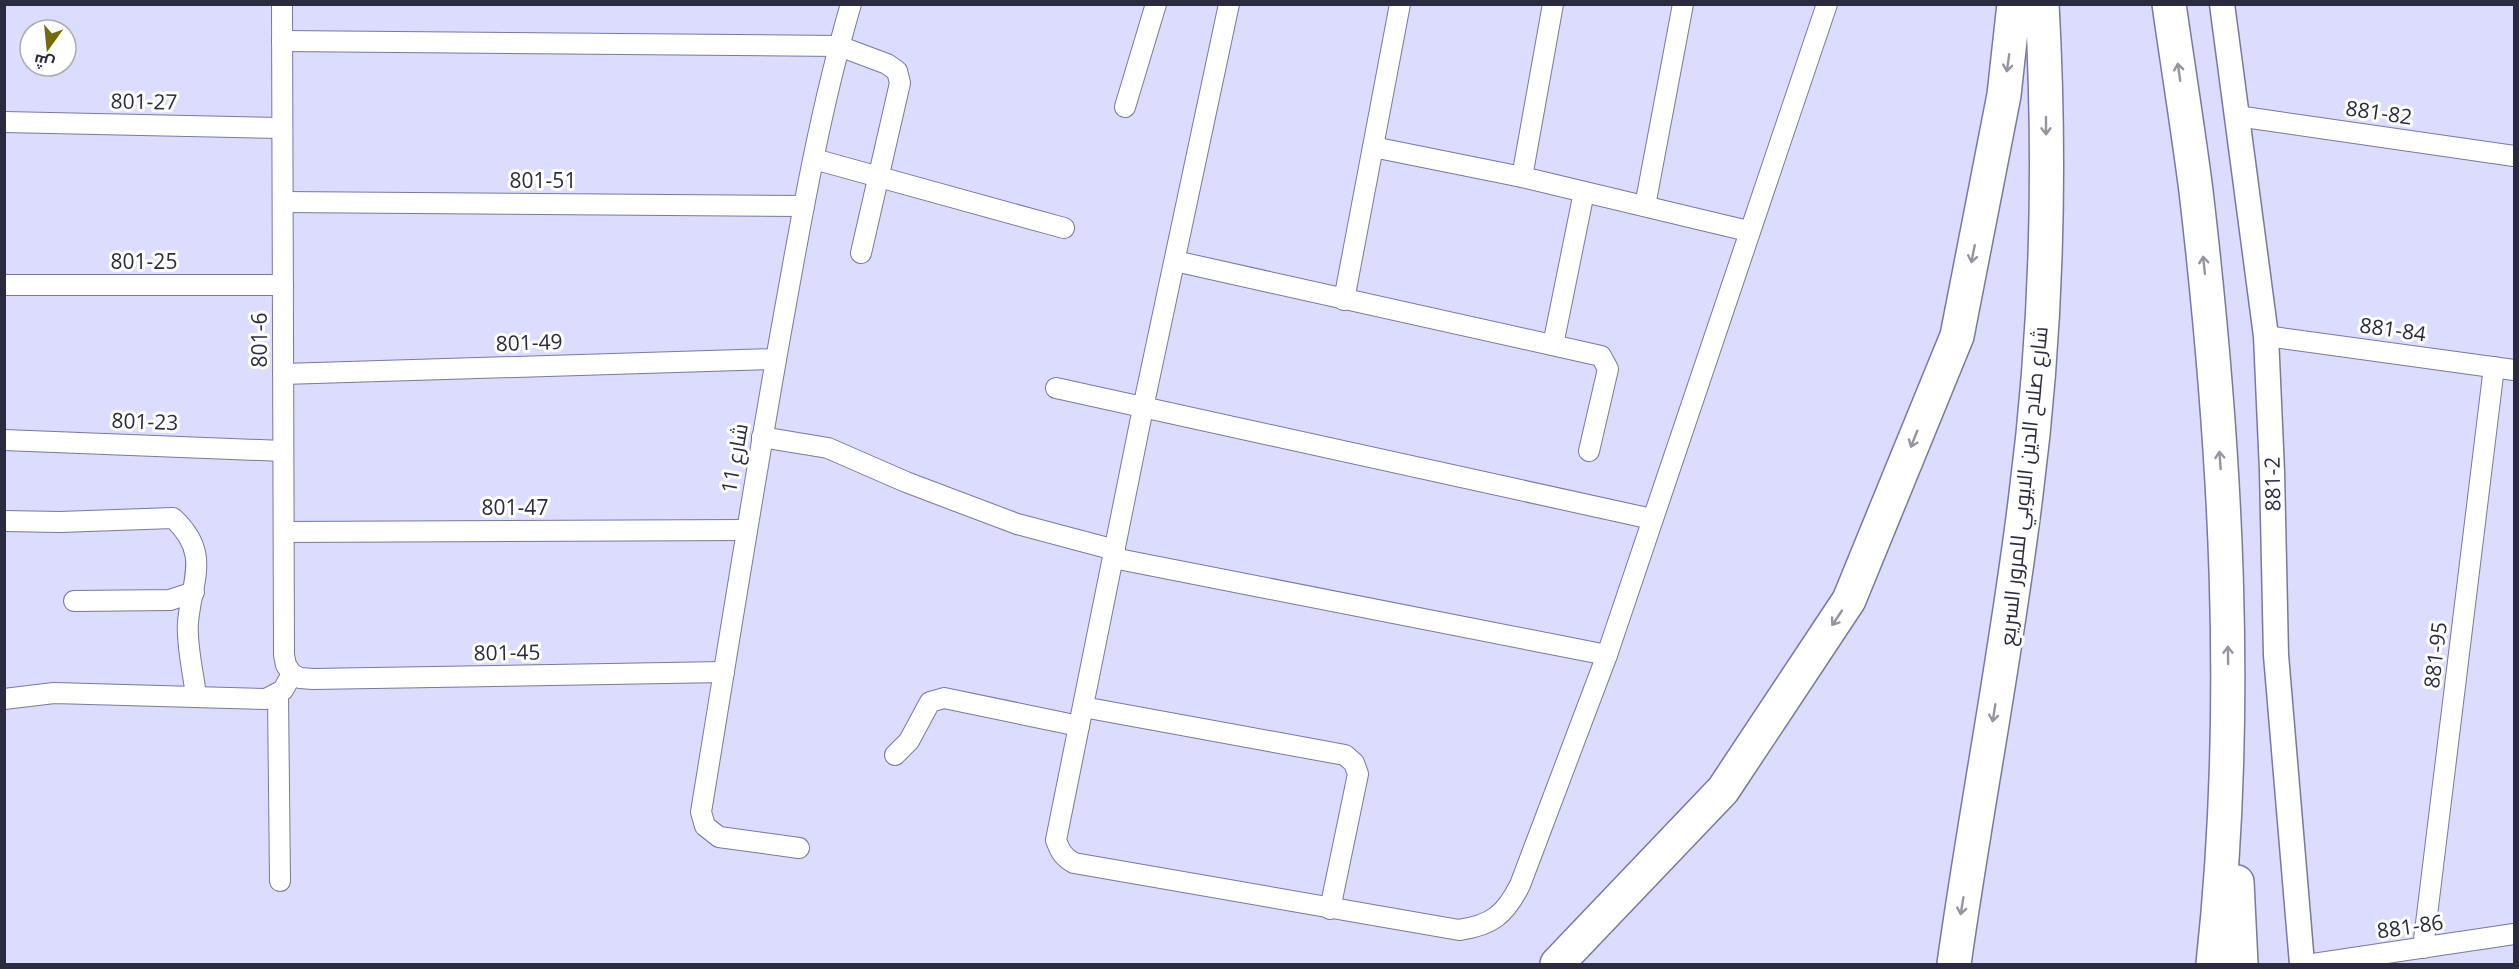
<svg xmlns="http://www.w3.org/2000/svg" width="2519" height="969" font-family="'Open Sans',Cairo,sans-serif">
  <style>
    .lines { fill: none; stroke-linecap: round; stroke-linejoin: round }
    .minor-casing { stroke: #7877aa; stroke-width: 22 }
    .tertiary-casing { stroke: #7877aa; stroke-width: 27 }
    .motorway-casing { stroke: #7877aa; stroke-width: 36 }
    .minor { stroke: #fff; stroke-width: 20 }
    .tertiary { stroke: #fff; stroke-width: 24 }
    .motorway { stroke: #fff; stroke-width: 33 }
    .oneway { stroke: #9595a0 }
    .labels { text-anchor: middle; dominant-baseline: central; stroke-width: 6; stroke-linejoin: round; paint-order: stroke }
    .street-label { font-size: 21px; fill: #2b2b40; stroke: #fff }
  </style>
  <rect width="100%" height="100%" fill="#dbdcfe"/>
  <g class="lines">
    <g class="minor-casing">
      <g id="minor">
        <polyline points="282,4 284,655 286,665 292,674"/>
        <path d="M 1229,4 L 1143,408 L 1056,840 C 1060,851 1063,857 1074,863 L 1459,930 C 1492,925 1505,915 1520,885 L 1607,655 L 1827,4"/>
        <polyline points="282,41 839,46 887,64 897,71 900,83 861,253"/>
        <polyline points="1125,107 1156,4"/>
        <polyline points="2237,116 2514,156"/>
        <polyline points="4,122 282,128"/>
        <polyline points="1373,147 1522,177 1748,231"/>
        <polyline points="814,159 1064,228"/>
        <polyline points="1522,177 1553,4"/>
        <polyline points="283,202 804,206"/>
        <polyline points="1645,206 1683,4"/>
        <polyline points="1175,261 1601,356 1608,369 1589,451"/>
        <polyline points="4,285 283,285"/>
        <polyline points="1344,300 1400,4"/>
        <polyline points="2266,336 2514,370"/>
        <polyline points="1553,345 1584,192"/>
        <polyline points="283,374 776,359"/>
        <polyline points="1056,388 1652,519"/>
        <polyline points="762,437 828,448 906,482 1017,524 1115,550"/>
        <polyline points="4,440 283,451"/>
        <path d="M 4,521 L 60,522 L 173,518 C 211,553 192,579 188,622 C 186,645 194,675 196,697"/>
        <polyline points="284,532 747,530"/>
        <polyline points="1113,558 1607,655"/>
        <polyline points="74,601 170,600 194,592"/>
        <polyline points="292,674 300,678 313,679 724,672"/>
        <polyline points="278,695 280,881"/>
        <polyline points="4,699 54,693 266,699 283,690 292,674"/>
        <polyline points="1083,707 1345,755 1354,763 1358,774 1330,909"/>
        <polyline points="895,755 909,741 930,702 944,698 1079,726"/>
        <path d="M 799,848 L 719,837 L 705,826 L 701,812 C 727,654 752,495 780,337 C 800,226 819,113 851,4"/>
        <polyline points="2423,948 2494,367"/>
        <polyline points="2313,964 2514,934"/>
      </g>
    </g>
    <g class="tertiary-casing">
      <polyline id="tertiary" points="2222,4 2266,336 2272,471 2276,655 2302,964"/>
    </g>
    <g class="motorway-casing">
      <g id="motorway">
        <path d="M 2169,4 C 2178,67 2188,129 2196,191 C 2226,448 2241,707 2213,964"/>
        <polyline points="2237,882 2241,964"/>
        <polyline points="1557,964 1723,790 1849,600 1957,336 2004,95 2014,4"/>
        <path d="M 1954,964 C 1976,807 2007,652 2026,494 C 2047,332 2051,168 2042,4"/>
      </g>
    </g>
    <use href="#minor" class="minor"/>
    <use href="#tertiary" class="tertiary"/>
    <use href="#motorway" class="motorway"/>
  </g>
  <defs><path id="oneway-shaft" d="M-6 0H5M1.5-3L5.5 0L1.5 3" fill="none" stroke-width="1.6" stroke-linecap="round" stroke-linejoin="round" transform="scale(1.5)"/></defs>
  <g class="oneway">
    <use href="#oneway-shaft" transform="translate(2008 63) rotate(98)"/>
    <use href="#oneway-shaft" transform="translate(2179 72) rotate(-98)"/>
    <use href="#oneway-shaft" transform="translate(2046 126) rotate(90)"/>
    <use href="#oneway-shaft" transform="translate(1973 254) rotate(101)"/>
    <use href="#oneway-shaft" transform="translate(2204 265) rotate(-96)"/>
    <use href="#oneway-shaft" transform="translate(1914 439) rotate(112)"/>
    <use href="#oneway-shaft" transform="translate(2220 460) rotate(-94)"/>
    <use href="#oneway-shaft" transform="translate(1837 618) rotate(124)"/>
    <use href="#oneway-shaft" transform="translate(2228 655) rotate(-91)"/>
    <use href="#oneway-shaft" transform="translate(1994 713) rotate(99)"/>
    <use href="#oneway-shaft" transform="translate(1962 906) rotate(99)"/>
  </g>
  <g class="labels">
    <g class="street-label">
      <text transform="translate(144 101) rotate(1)">801-27</text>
      <text transform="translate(2379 112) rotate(8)">881-82</text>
      <text x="543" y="180">801-51</text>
      <text x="144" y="261">801-25</text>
      <text transform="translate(2393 329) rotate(8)">881-84</text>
      <text transform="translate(259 340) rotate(-90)">801-6</text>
      <text transform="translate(529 342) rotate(-2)">801-49</text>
      <text transform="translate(145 421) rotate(2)">801-23</text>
      <text transform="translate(734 458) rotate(-80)">شارع 11</text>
      <text transform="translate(2272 484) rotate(-91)">881-2</text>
      <text transform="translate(2023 486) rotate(-84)">شارع صلاح الدين الايوبي للمرور السريع</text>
      <text x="515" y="507">801-47</text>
      <text transform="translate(507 652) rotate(-1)">801-45</text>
      <text transform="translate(2435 655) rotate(-83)">881-95</text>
      <text transform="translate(2410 926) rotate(-8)">881-86</text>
    </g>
  </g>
  <rect width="2519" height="969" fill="none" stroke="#2b2b40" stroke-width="12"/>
  <g transform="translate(48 48) rotate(195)"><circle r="28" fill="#ffffff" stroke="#aaaab3" stroke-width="1.5"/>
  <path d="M0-4.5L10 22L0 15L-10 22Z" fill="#736b06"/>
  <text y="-9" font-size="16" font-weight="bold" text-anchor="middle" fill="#2b2b40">ش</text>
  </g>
</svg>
